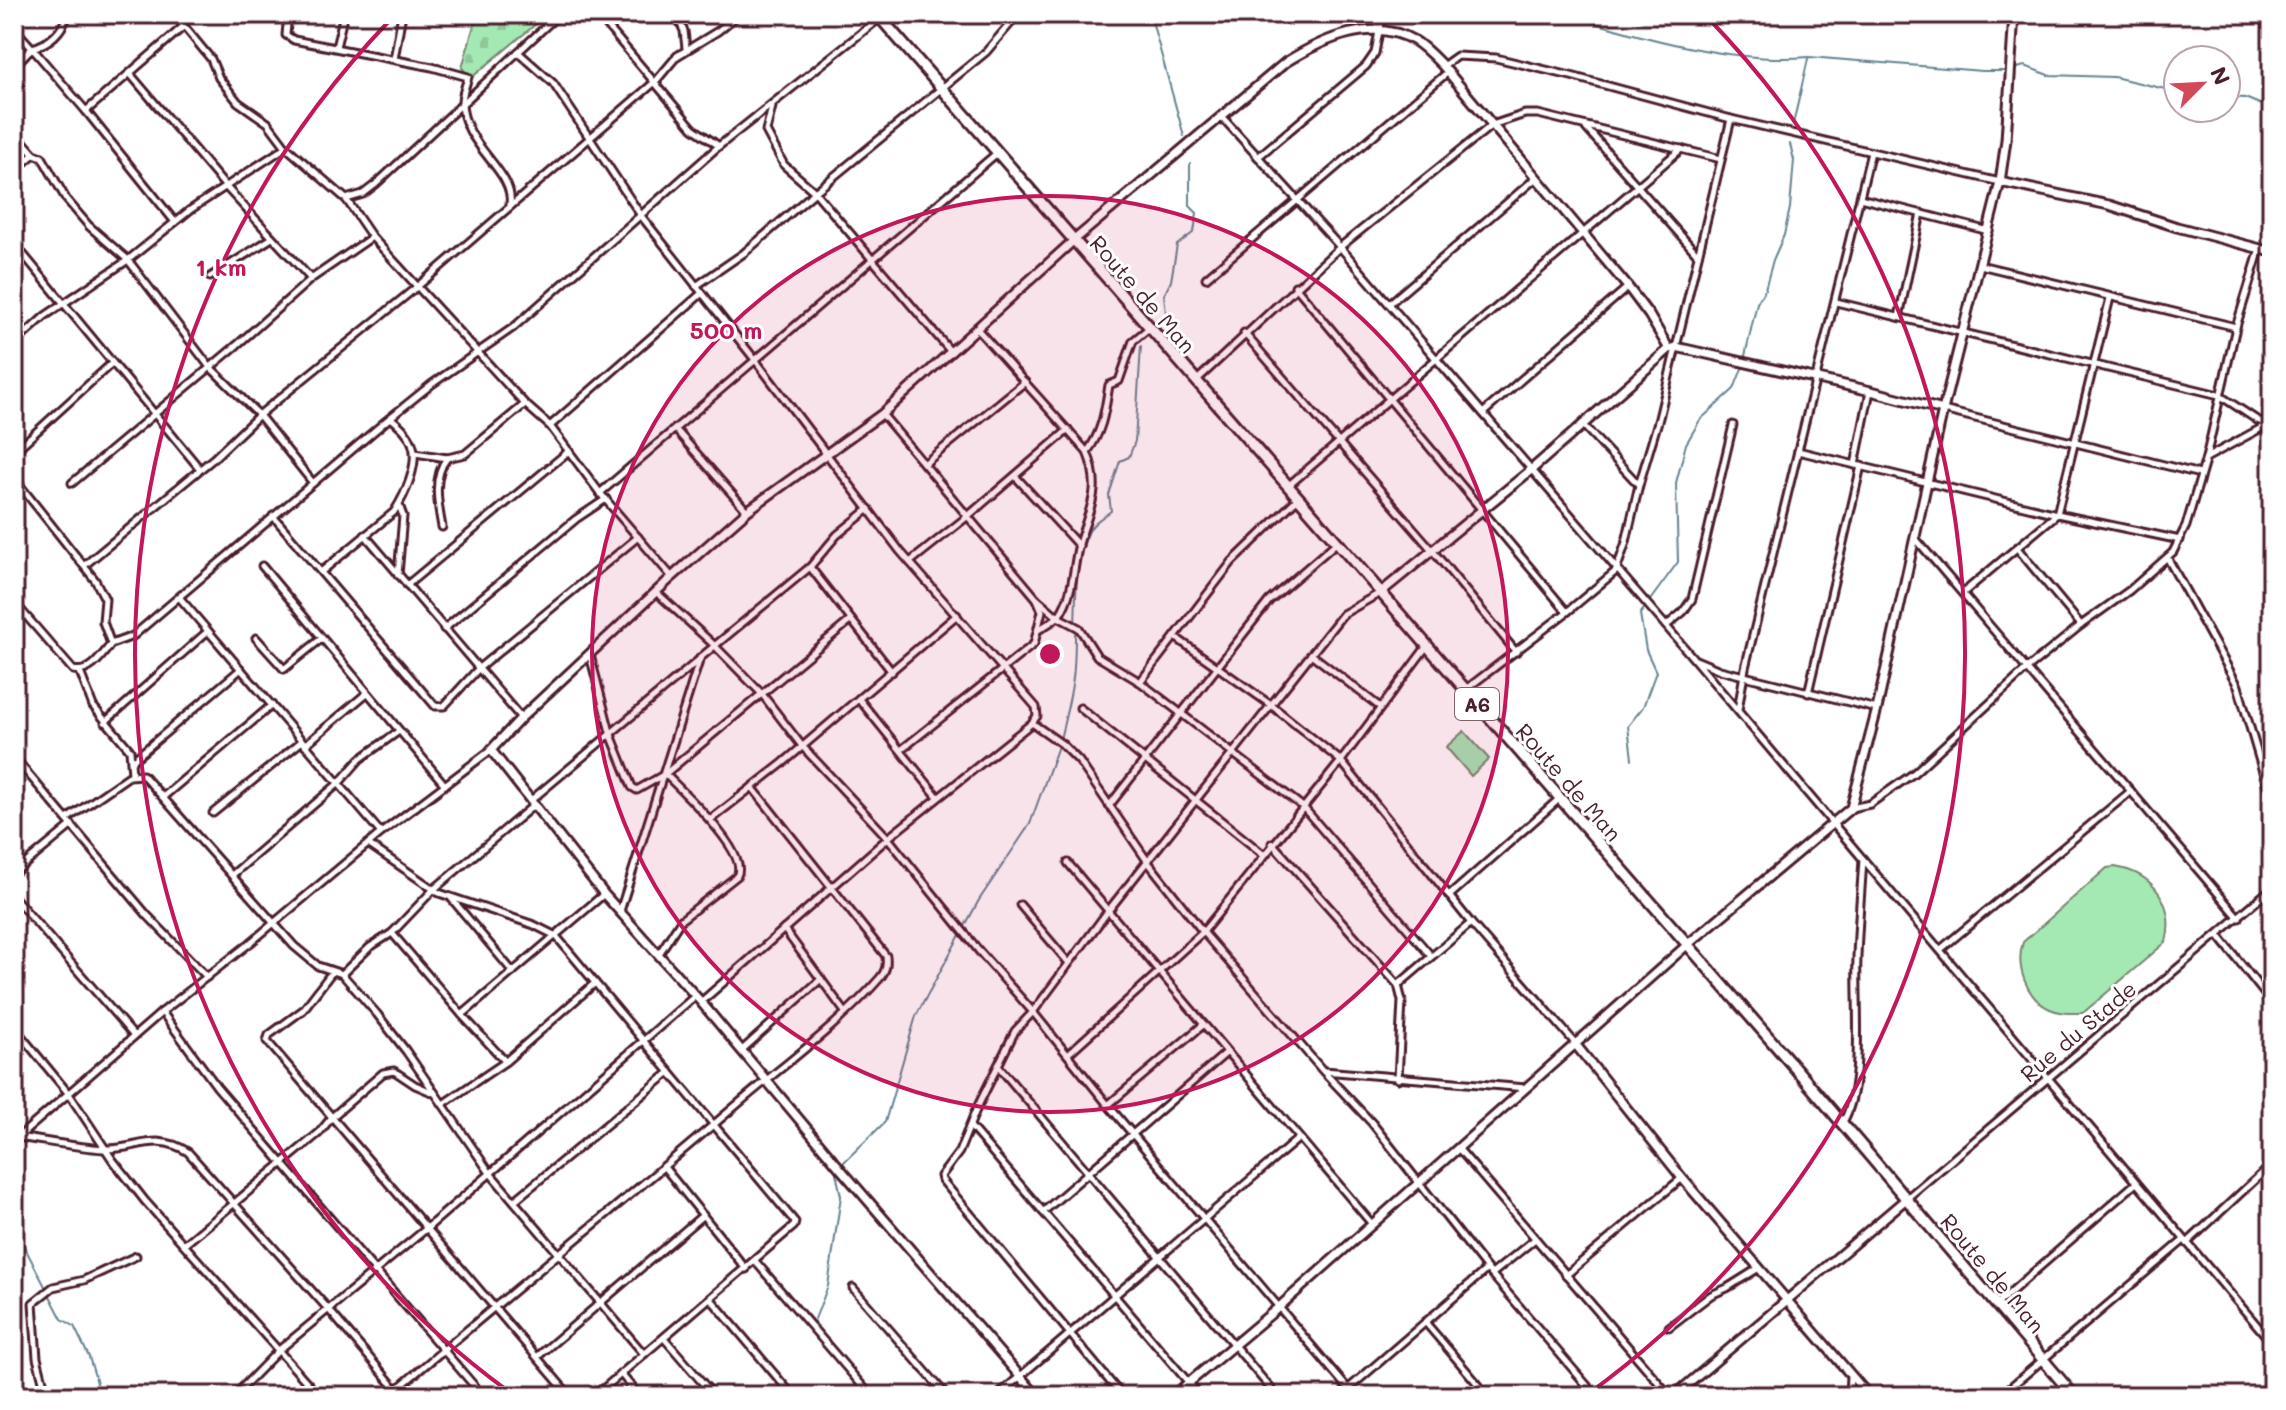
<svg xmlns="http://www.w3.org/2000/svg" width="2286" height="1410" font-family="Mali,sans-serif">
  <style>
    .cemetery { fill: url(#cemetery-stones); stroke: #778470; stroke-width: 2 }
    .pitch { fill: #a4e8b4; stroke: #778470; stroke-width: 2 }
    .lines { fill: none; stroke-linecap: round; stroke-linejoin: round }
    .stream { stroke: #658390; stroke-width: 2 }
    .street-casing { stroke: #4a1f2b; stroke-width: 11 }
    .secondary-casing { stroke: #4a1f2b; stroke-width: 13 }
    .highway-casing { stroke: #4a1f2b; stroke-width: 15 }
    .street { stroke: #fff; stroke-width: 5 }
    .secondary { stroke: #fff; stroke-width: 7 }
    .highway { stroke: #fff; stroke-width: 9 }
    .ring { fill: none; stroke: #c2185b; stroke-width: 4 }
    .labels { text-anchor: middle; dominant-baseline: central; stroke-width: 6; stroke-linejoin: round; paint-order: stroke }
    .shield { fill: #fff; stroke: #80626b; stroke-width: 2 }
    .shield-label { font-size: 20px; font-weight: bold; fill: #4a1f2b }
    .street-label { font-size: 22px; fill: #4a1f2b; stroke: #fff }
    .centre { fill: #c2185b; stroke: #fff; stroke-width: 4 }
    .ring-label { font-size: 24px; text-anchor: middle; font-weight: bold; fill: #c2185b; stroke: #fff; stroke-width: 6; stroke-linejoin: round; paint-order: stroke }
  </style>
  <defs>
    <pattern id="cemetery-stones" width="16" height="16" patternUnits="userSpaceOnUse" patternTransform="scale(2)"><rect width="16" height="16" fill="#a4e8b4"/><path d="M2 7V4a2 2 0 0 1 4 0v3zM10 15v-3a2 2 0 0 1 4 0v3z" fill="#8fc79b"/></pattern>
  </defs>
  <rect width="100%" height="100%" fill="#fff"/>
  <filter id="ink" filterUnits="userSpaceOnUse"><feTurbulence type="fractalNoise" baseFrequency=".0125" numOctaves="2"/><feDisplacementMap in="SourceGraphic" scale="16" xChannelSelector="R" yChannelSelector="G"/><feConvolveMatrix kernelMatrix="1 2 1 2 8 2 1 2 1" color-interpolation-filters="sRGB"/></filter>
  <g filter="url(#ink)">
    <polygon class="cemetery" points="477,14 548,14 471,78 462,68"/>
    <g class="pitch">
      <polygon points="1464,731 1489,759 1471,776 1446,747"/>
      <path d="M 2115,867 C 2153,873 2176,904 2166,942 L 2083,1013 C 2072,1013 2061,1014 2050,1009 C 2026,998 2015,966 2023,942 L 2107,868 Z"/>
    </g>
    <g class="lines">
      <g class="stream">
        <polyline points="1150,14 1184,136"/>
        <path d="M 1566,14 C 1638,37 1734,64 1809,57 L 1982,71 L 2007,71"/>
        <polyline points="2013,69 2025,66 2048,75 2114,77 2178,92"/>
        <polyline points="2226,97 2245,98 2272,109"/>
        <polyline points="1793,124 1808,59"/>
        <polyline points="1166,313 1164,295 1171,281 1177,245 1194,232 1197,213 1190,206 1190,163"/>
        <polyline points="1745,356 1757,303 1765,289 1773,260 1784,235 1790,208 1794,160 1790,144"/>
        <polyline points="1648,603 1678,562 1676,483 1686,444 1700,420 1734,389 1743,366"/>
        <path d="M 1060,740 C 1065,716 1073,691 1074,667 C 1077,628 1071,567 1089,531 C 1093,522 1103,517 1111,511 L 1109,495 L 1120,461 L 1129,457 L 1135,441 L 1141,346"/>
        <polyline points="1632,759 1628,726 1643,707 1656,672 1646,650 1640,614 1646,606"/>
        <polyline points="844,1162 885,1122 916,1016 979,900 1030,824 1058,746"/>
        <polyline points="14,1227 62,1319 74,1326 89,1357 101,1396"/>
        <polyline points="813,1324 828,1286 841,1196 836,1173"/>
      </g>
      <g class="street-casing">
        <g id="street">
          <path d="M 68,14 C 62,32 51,43 32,48 L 86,111 L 175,222"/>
          <polyline points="174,14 211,59 219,78 238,102 268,123 286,147"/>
          <path d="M 288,14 L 286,35 L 294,40 L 432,67 L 468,77 C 466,85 462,94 462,102 C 462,145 515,171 510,204"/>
          <polyline points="676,14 684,31 686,48"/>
          <polyline points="14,28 32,48 14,66"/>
          <polyline points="336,47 344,14"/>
          <polyline points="518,52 553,83 642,217 756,361 900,551 1036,707 1037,716 1032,723 888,838 701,1002"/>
          <polyline points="394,59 402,14"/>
          <polyline points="1443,66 1457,56 1496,58 1571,76 1731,119 2000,182"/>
          <polyline points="131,75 226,187 311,279"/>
          <polyline points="772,107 766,131 784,165 815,192 951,352"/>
          <polyline points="86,111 184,26"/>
          <polyline points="1222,117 1340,247 1666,626 2272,1343"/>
          <polyline points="1586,128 1698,255"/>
          <polyline points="14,131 34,154 42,157 66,199 89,226 128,260 209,366 259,415 313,483"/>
          <polyline points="719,146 880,18"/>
          <polyline points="1258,157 1366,66 1375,53 1379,31"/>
          <polyline points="14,171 34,154"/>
          <polyline points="1860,198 1989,231"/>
          <polyline points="346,199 363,194 376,184 559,14"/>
          <polyline points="14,243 200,469"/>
          <polyline points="1980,265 2236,327"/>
          <polyline points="210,277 272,238"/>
          <polyline points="1206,278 1448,72"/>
          <polyline points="696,286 744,253 815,192 986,52 1010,24 1010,14"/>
          <polyline points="1295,286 1567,612"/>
          <polyline points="1836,302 2219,395 2257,420 2272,426"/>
          <polyline points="1389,304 1536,178"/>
          <polyline points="1899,317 1921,213"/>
          <polyline points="978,330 1087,452"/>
          <polyline points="1244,333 1433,551 1516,652"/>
          <polyline points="14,344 45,316 128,260 190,210 286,147 346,199 372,237 525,404 550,426 600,493 672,577"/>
          <polyline points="1196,381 1340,247 1492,125 1525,114 1538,114 1721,159"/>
          <polyline points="1943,410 2200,474"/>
          <polyline points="1483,413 1628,287"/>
          <polyline points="882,414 1037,599 1042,611 1034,644 901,750"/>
          <polyline points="1583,425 1639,485"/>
          <polyline points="550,426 702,293"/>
          <polyline points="676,430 747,511"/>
          <polyline points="1798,451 2057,514 2180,540"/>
          <polyline points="14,452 112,363"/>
          <polyline points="415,453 447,458 465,454 525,404"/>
          <polyline points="2206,458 2267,425"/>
          <polyline points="924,464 1025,382"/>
          <polyline points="1855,465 1870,391"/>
          <polyline points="1015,476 1079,546"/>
          <path d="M 14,478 L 95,580 L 105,599 L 103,622 L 111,644 C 101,657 90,674 73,670 L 14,602"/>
          <polyline points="72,483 237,345 311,279 372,237"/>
          <polyline points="1288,486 1681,149"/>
          <polyline points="600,493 997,153"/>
          <polyline points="273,516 435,706 444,706 479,668 638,537"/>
          <path d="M 442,527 C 438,505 432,477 447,458"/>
          <polyline points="365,535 521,718"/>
          <polyline points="1915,538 2239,918"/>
          <polyline points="2017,548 2081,625"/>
          <polyline points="2168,559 2238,686 2272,803"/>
          <polyline points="910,562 968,516 1068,430"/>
          <polyline points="85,565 214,458 259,415 418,286 656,81 677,56 718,31 739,14"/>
          <polyline points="262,566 445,785"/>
          <polyline points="810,567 892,672"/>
          <path d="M 321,572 L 394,512 C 405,495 420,463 412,443 C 408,432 399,425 391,418"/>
          <polyline points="398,575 403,516 399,505"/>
          <polyline points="407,585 569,451"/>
          <polyline points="656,592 714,645 762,694 802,746 888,838 979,951 1033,1012 1108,1105 1354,1396"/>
          <polyline points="1963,593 2057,514 2110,298"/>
          <polyline points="179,597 381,833"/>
          <polyline points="1037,599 1058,617 1079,628 1097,656 1140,682 1303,807 1431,956"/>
          <polyline points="1666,626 1683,612 1692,599 1733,425"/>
          <polyline points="444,629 576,519 606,499"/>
          <path d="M 1040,629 C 1047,624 1055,621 1060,614 C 1073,594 1073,571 1078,548 C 1087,511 1104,493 1087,452 C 1103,431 1105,410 1109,385 L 1119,381 L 1133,341 L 1149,328"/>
          <polyline points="1175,637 1271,705 1341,761 1471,923 1576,1044"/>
          <polyline points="256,638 284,669 321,639"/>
          <polyline points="111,644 133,636 386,421 432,384 514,327 719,146 693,128 597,14"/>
          <polyline points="1311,654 1380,707"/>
          <polyline points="590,655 610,732 632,787 637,790 665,774 851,620"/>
          <polyline points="1696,660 1720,670 1877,709"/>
          <polyline points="80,672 93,706 130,750 132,774"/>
          <polyline points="1140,682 1232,562 1298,498"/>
          <polyline points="1465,690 1567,612 1616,571 1626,542 1639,485 1659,418 1731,119"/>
          <polyline points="1808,693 1861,466"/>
          <polyline points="859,699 938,797"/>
          <polyline points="1080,708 1263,854"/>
          <polyline points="1738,710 1745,668 1871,152"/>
          <polyline points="105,722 208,631"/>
          <polyline points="1032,723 1062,744 1079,761 1148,862 1203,932 1323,1071 1372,1123 1487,1269 1596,1396"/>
          <polyline points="305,745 367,693"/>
          <polyline points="14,757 147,915 207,977"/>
          <polyline points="132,761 241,669"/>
          <polyline points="163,797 272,705"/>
          <polyline points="530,801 700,659"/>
          <polyline points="1109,806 1269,601 1336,543"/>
          <polyline points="1851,808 1870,804 1914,773 2028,668 2081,625 2130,590 2173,552 2186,526 2206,458 2236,327 2260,249"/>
          <polyline points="213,813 302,741"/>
          <polyline points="67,819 129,776 143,775 294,946 318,966 342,974 377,1014 406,1051 490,1173 644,1354"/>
          <polyline points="710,820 783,763 957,615"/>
          <polyline points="1272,843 1398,985 1402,1001 1398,1079"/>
          <polyline points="368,844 439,893 534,925 556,936 795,1222 794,1226 595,1396"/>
          <polyline points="1068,863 1372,1224"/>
          <polyline points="14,873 72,825"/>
          <polyline points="232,875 339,783 360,759 399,731"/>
          <polyline points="1449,896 1559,799"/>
          <polyline points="14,897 134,1036"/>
          <polyline points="451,898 513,972"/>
          <polyline points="1020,905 1068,962"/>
          <polyline points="620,911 700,658 810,567 837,535 869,509"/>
          <polyline points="784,929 845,1012"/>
          <polyline points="392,933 462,1015 505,1061"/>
          <polyline points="2218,935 2272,1003"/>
          <polyline points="1941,949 2131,791"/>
          <path d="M 659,954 L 681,920 L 737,876 C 750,853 682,791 665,774"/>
          <polyline points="332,972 303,1010 269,1035 267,1041 570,1396"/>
          <polyline points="342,974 370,947 392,933 433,890 534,805"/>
          <polyline points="1398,985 1471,923"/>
          <polyline points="162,1012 217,1087 483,1396"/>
          <polyline points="462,1015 604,894"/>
          <polyline points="14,1027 69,1094 112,1159 145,1201 319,1396"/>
          <polyline points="742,1050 821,979"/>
          <polyline points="1068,1054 1203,932 1341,761 1427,646"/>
          <polyline points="999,1067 1277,1396"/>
          <polyline points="1324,1071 1526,1088"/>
          <polyline points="443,1104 505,1062 595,983"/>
          <polyline points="1108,1105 1203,1025"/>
          <path d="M 1843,1122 C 1865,1085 1855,1003 1857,958 C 1858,925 1861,892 1863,859"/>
          <polyline points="970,1126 1200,1396"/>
          <path d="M 17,1137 C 46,1141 75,1147 104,1149 C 136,1150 156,1131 188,1152 L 329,1310 L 402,1396"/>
          <polyline points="14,1141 162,1012 250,943 381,833 491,750"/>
          <polyline points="1458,1148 1670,1396"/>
          <polyline points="664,1167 746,1269"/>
          <polyline points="1907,1198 2272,888"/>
          <polyline points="514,1201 670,1072"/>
          <polyline points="1043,1212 1226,1053"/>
          <polyline points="2187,1243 2272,1164"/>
          <polyline points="185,1244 319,1133 332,1117 383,1073 394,1071 415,1085 434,1093"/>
          <polyline points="755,1261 871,1396"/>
          <polyline points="1492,1274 1535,1239"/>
          <polyline points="1566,1275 1682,1178"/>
          <polyline points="853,1288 947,1396"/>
          <polyline points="711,1299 793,1396"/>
          <polyline points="1996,1305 2136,1183"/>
          <polyline points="1425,1322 1488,1396"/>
          <polyline points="1669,1327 1711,1295 1727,1288 1759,1268"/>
          <polyline points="664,1338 714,1396"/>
          <polyline points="537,1357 703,1215"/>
          <polyline points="621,1374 639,1396"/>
          <polyline points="41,1396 43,1381 37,1358 33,1303 53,1287 84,1280 136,1256"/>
          <polyline points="234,1396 279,1350 426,1229 695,996"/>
          <path d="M 389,1396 C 505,1297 623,1202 739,1103 C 786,1063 839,1025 880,978 C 886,971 887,965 886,956 L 752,787"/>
          <polyline points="626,1396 631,1385"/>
          <polyline points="997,1396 1299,1138"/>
          <polyline points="1122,1396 942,1180 941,1176 959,1152 976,1110 1015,1031 1033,1012 1108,911 1343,614 1380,593"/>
          <polyline points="1340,1396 1487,1269"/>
          <polyline points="1849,1396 1850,1375"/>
          <polyline points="2000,1396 2184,1240"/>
        </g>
      </g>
      <g class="secondary-casing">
        <g id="secondary">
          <polyline points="1379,30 1381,14"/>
          <polyline points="2000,182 2109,205 2177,227 2272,252"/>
          <polyline points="1380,593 1531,470 1669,349 1676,347 1871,391 1943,410"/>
          <polyline points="1576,1045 1682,1178 1869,1396"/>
          <path d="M 1037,1396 L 839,1167 L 701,1002 L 604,894 L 491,750 L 521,718 L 672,577 L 747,511 L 882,414 L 1073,241 L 1286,62 C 1323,39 1373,16 1415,41 C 1426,48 1434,57 1443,66 L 1628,287 L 1649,315 L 1669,349"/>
          <polyline points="1173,1396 1279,1307 1687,945 1851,808 1877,709 1943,410 2000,182 2006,140 2014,14"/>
          <polyline points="1674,1396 1906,1199"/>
        </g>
      </g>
      <g class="highway-casing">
        <polyline id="highway" points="877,14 1796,1069 2074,1396"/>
      </g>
      <use href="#street" class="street"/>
      <use href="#secondary" class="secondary"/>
      <use href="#highway" class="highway"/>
    </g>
  </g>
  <circle cx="1050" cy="654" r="458" fill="#c2185b" fill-opacity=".12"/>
  <g class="ring">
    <circle cx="1050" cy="654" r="458"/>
    <path d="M512 1394A915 915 0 0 1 392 18M1708 18A915 915 0 0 1 1588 1394"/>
  </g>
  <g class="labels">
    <rect class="shield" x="1455" y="688" width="44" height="32" rx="6"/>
    <g class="shield-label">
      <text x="1477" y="704">A6</text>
    </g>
    <g class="street-label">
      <text transform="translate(1143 294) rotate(49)">Route de Man</text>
      <text transform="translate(1569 782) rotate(49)">Route de Man</text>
      <text transform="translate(2078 1031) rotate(-40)">Rue du Stade</text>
      <text transform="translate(1993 1273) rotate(50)">Route de Man</text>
    </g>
  </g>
  <circle cx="1050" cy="654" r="12" class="centre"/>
  <g class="ring-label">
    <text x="221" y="276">1 km</text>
    <text x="726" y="339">500 m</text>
  </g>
  <rect width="2286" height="1410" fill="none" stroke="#fff" stroke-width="48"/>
  <rect x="24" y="24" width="2238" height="1362" fill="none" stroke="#4a1f2b" stroke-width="3" filter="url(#ink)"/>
  <g transform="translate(2202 84) rotate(66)"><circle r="38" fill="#ffffff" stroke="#b7a5aa" stroke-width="2"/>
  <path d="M0-6L14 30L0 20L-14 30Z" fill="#d1495b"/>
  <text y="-12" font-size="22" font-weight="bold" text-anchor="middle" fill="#4a1f2b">N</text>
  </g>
</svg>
